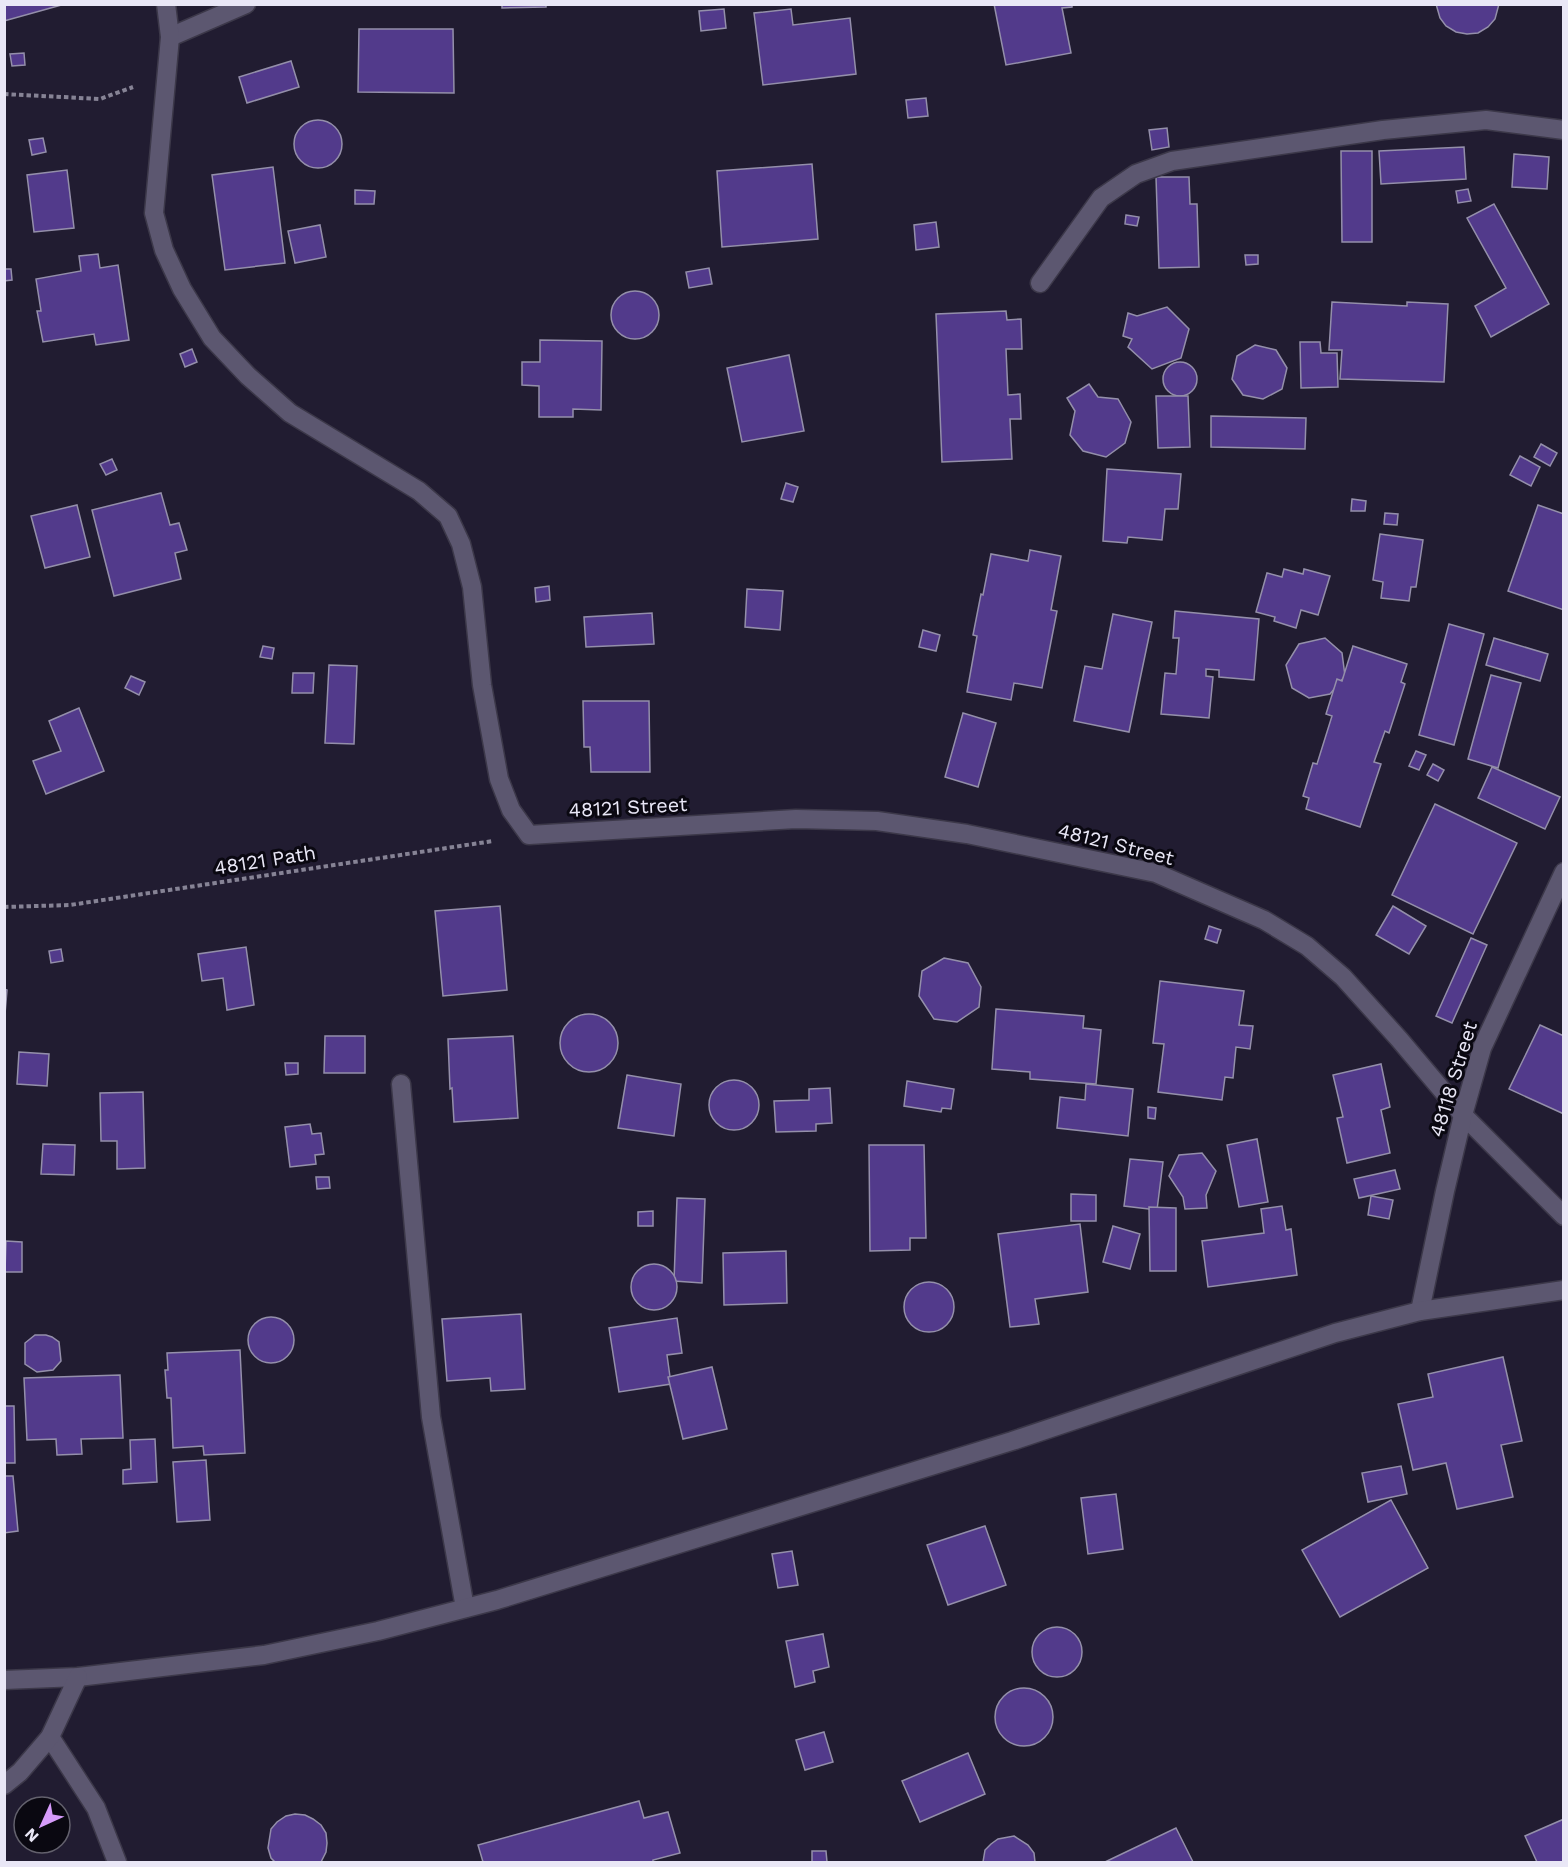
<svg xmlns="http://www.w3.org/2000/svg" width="1568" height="1867" font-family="'Work Sans',sans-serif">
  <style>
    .building { fill: #523a8b; stroke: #948faa; stroke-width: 1.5 }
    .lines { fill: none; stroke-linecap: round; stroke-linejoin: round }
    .lane-casing { stroke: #3c3849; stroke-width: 21 }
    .street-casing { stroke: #3c3849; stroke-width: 21 }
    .path { stroke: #868395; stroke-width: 4; stroke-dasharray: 4.5 3; stroke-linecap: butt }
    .lane { stroke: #5c5770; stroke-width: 18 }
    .street { stroke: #5c5770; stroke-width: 18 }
    .labels { text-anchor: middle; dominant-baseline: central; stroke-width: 6; stroke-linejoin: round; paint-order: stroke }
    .street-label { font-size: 20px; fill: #e9e7f6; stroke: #0a0811 }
  </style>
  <rect width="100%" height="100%" fill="#211c31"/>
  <g class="building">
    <polygon points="4,4 65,4 4,21"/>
    <polygon points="502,4 546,4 546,7 502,8"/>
    <polygon points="994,4 1072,4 1072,7 1062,8 1071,53 1006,65"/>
    <polygon points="1436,4 1499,4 1495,19 1488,27 1478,33 1467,34 1456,32 1446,26 1440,18"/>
    <polygon points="724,9 726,28 701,31 699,11"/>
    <polygon points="791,9 793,25 850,18 856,74 763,85 754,13"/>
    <polygon points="359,29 453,29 454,93 358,92"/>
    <polygon points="24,53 25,65 12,66 10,54"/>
    <polygon points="291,61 299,87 247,103 239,77"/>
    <polygon points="926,98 928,116 908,118 906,100"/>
    <circle cx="318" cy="144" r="24"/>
    <polygon points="1167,128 1169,147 1152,150 1149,130"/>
    <polygon points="43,138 46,152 32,155 29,140"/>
    <polygon points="1464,147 1466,179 1381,184 1379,151"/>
    <polygon points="1341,151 1372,151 1372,242 1342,242"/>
    <polygon points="1514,154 1549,157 1547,189 1512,187"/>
    <polygon points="812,164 818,239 722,247 717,171"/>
    <polygon points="273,167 285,263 225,270 212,175"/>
    <polygon points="67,170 74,228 34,232 27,175"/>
    <polygon points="1156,177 1189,177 1190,204 1197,204 1199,267 1159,268"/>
    <polygon points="1468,189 1471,201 1458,203 1456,191"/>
    <polygon points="355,190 375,191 374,204 355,204"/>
    <polygon points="1494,204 1549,304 1491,337 1475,306 1506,288 1467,218"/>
    <polygon points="1126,215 1139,217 1137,226 1125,224"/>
    <polygon points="936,222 939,247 916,250 914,225"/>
    <polygon points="320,225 326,257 295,263 288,231"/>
    <polygon points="98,254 100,268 118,265 129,340 96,345 94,334 43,342 37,311 41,311 36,279 81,271 79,256"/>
    <polygon points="1245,255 1258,255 1258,264 1246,265"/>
    <polygon points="709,268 712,284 689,288 686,272"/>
    <polygon points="4,269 11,269 12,280 4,281"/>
    <circle cx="635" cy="315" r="24"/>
    <polygon points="1332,302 1407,306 1407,302 1448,304 1444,382 1340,379 1342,350 1329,350"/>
    <polygon points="1167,307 1189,329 1181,358 1152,369 1128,347 1132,339 1123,336 1128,313 1137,316"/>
    <polygon points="1006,311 1007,320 1021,319 1022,349 1006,349 1008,395 1020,394 1021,419 1010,419 1012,459 942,462 936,314"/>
    <polygon points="540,340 602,341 601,410 573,409 573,417 539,417 539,386 522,385 522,362 540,362"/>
    <polygon points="1300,342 1320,342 1321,353 1337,353 1338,387 1301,388"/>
    <polygon points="1255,345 1276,350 1287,368 1282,389 1263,399 1243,395 1232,379 1237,356"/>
    <polygon points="192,349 197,362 185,367 180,354"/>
    <polygon points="789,355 804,431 742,442 727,368"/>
    <circle cx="1180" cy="379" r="17"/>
    <polygon points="1089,384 1098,397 1118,399 1131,422 1125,443 1106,457 1083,451 1070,435 1075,411 1067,398"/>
    <polygon points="1156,396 1188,396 1190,447 1158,448"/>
    <polygon points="1211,416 1306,418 1305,449 1211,447"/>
    <polygon points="1541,444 1557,453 1550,466 1534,457"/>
    <polygon points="1520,456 1540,467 1531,486 1510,475"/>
    <polygon points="112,459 117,470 106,475 100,464"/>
    <polygon points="1107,469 1181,474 1178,509 1165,509 1162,540 1128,537 1127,543 1103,541"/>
    <polygon points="786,483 798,487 793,502 781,499"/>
    <polygon points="161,493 170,525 179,523 187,550 175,553 181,579 114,596 92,510"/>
    <polygon points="1352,499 1366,501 1365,511 1351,511"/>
    <polygon points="77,505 90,557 45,568 31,516"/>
    <polygon points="1538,505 1564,514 1564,610 1508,591"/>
    <polygon points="1385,513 1398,514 1397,525 1384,524"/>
    <polygon points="1380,534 1423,540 1416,587 1411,587 1409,601 1381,598 1383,582 1373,580"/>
    <polygon points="1030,550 1061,556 1051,610 1057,611 1042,688 1014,683 1011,700 967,692 977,636 973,635 981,594 983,595 991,554 1028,561"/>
    <polygon points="1284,569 1303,574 1304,569 1330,576 1318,615 1301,610 1296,628 1274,621 1275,617 1256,612 1267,573 1282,577"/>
    <polygon points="549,586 550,600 536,602 535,588"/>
    <polygon points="747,589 783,591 780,630 745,627"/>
    <polygon points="1175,611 1259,619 1254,680 1219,677 1219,670 1206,669 1206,676 1213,677 1209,718 1161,714 1165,673 1176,674 1179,638 1173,638"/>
    <polygon points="652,613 654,644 586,647 584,617"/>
    <polygon points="1113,614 1152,622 1129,732 1074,721 1085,666 1102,669"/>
    <polygon points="1449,624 1484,634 1454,745 1419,735"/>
    <polygon points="923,630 940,635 936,651 919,647"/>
    <polygon points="1325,638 1342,653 1345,676 1330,694 1309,698 1292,688 1286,665 1299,644"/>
    <polygon points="1494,638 1548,654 1540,681 1486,665"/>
    <polygon points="263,646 274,648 272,659 260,657"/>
    <polygon points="1353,646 1407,664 1401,682 1405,684 1389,733 1385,731 1374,762 1381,764 1360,827 1306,809 1309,798 1303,796 1313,763 1317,764 1332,716 1326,714 1337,679 1342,681"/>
    <polygon points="329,665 357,666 354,744 325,743"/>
    <polygon points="293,673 314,673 313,693 292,693"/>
    <polygon points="1491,675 1521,683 1498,768 1468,759"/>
    <polygon points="131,676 145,682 139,695 125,688"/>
    <polygon points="583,701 649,701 650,772 591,772 590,747 584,747"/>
    <polygon points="79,708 104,771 46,794 33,761 61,751 49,721"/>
    <polygon points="963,713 996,723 978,787 945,777"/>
    <polygon points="1416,751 1426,755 1419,770 1409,766"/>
    <polygon points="1433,764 1444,770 1438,781 1427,775"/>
    <polygon points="1492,767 1560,797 1545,829 1478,798"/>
    <polygon points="1435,804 1517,843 1473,934 1392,895"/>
    <polygon points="500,906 507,990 443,996 435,911"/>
    <polygon points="1393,906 1426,926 1409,954 1376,935"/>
    <polygon points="1209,926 1221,930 1217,943 1205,939"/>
    <polygon points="1471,938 1487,945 1452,1023 1436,1016"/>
    <polygon points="246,947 254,1005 227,1010 223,978 202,981 198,954"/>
    <polygon points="61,949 63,961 51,963 49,951"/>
    <polygon points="944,958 968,963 981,987 979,1007 957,1022 934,1019 919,996 922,971"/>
    <polygon points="1160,981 1244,991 1239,1025 1253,1026 1250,1049 1236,1047 1233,1078 1225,1077 1222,1100 1158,1092 1164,1044 1153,1043"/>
    <polygon points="4,989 7,990 4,1026"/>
    <polygon points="996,1009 1084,1016 1083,1028 1101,1030 1096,1084 1030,1079 1030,1072 992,1069"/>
    <circle cx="589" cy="1043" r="29"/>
    <polygon points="1540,1025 1564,1036 1564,1114 1509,1089"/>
    <polygon points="325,1036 365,1036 365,1073 324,1073"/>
    <polygon points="513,1036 518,1118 454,1122 452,1088 450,1089 448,1039"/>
    <polygon points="19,1052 49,1054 47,1086 17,1084"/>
    <polygon points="285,1063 298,1063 298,1074 286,1075"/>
    <polygon points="1381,1064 1390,1107 1381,1110 1390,1153 1347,1163 1337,1118 1343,1117 1333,1075"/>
    <polygon points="627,1075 681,1084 674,1136 618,1128"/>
    <circle cx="734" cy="1105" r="25"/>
    <polygon points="907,1081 954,1089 951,1109 942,1108 941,1112 904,1106"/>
    <polygon points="1086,1084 1133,1089 1128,1136 1057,1128 1060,1097 1085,1100"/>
    <polygon points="830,1088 832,1123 816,1124 816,1131 776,1132 774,1101 809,1100 809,1089"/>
    <polygon points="143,1092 145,1168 117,1169 117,1141 101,1141 100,1093"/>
    <polygon points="1148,1107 1156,1108 1155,1119 1148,1118"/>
    <polygon points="310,1124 312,1134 321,1133 324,1154 315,1155 316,1164 290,1167 285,1127"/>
    <polygon points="1257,1139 1268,1202 1239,1207 1227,1145"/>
    <polygon points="43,1144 75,1145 74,1175 41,1174"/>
    <polygon points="869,1145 924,1145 926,1238 910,1238 910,1250 870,1251"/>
    <polygon points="1202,1153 1216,1171 1206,1195 1207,1208 1185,1209 1183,1197 1169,1176 1179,1155"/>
    <polygon points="1130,1159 1163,1162 1157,1210 1124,1206"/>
    <polygon points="1395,1170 1400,1189 1359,1198 1354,1179"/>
    <polygon points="316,1177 329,1177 330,1188 317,1189"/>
    <polygon points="1071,1194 1096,1195 1096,1221 1071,1221"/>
    <polygon points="1371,1196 1393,1200 1389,1219 1368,1215"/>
    <polygon points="677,1198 705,1199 702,1283 674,1281"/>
    <polygon points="1282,1206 1286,1230 1291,1229 1297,1275 1208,1287 1202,1241 1264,1233 1261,1209"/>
    <polygon points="1149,1207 1176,1208 1176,1271 1150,1271"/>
    <polygon points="653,1211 653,1226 638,1226 638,1212"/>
    <polygon points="1080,1224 1088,1292 1035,1299 1039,1324 1010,1327 998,1234"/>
    <polygon points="1113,1226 1140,1234 1130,1269 1103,1262"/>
    <polygon points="6,1241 22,1242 22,1272 5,1272"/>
    <polygon points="786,1251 787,1303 724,1305 723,1253"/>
    <circle cx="654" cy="1287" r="23"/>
    <circle cx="929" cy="1307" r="25"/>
    <polygon points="521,1314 525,1389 491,1391 490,1378 447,1381 442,1319"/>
    <circle cx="271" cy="1340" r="23"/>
    <polygon points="677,1318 682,1353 667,1355 671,1384 619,1392 609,1328"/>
    <polygon points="35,1335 46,1335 52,1337 59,1342 61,1361 53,1370 37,1372 25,1364 25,1343"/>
    <polygon points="240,1350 245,1453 204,1455 203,1446 173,1448 171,1398 167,1398 165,1370 168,1370 167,1353"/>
    <polygon points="1503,1357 1522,1441 1501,1445 1513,1497 1457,1509 1446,1463 1413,1470 1398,1404 1433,1397 1428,1374"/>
    <polygon points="712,1367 727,1429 683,1439 668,1377"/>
    <polygon points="120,1375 123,1438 81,1439 82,1454 57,1455 56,1439 27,1440 24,1378"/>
    <polygon points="4,1406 14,1406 15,1463 4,1463"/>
    <polygon points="155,1439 157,1482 123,1484 123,1470 131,1469 130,1440"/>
    <polygon points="206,1460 210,1520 177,1522 173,1462"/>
    <polygon points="1401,1466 1407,1494 1368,1502 1362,1473"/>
    <polygon points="4,1476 13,1476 18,1531 4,1533"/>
    <polygon points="1116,1494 1123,1549 1088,1554 1081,1498"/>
    <polygon points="1391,1500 1428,1568 1340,1617 1302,1550"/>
    <polygon points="985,1526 1006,1585 948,1605 927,1545"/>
    <polygon points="792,1551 798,1585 778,1588 772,1554"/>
    <circle cx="1057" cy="1652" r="25"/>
    <polygon points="823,1634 829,1667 813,1671 815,1682 795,1687 786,1641"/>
    <circle cx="1024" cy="1717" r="29"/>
    <polygon points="824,1732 833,1762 805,1770 796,1740"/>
    <polygon points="968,1753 985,1794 920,1822 902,1781"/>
    <polygon points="639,1801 644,1818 668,1812 680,1853 653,1860 653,1862 483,1862 478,1845"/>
    <polygon points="295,1814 305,1815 313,1819 321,1825 326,1833 327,1843 326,1852 321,1862 275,1862 271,1858 268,1848 271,1829 277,1822 286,1816"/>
    <polygon points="1564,1819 1564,1862 1537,1862 1525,1836"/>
    <polygon points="1176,1828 1193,1862 1105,1862"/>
    <polygon points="1014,1836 1028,1845 1034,1853 1035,1862 983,1862 985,1850 991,1844 998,1839"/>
    <polygon points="812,1851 826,1851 827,1862 812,1862"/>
  </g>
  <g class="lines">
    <g class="lane-casing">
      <g id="lane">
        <polyline points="170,37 246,4"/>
        <polyline points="50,1737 96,1808 117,1862"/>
      </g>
    </g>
    <g class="street-casing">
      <g id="street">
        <polyline points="166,4 170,37 154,213 164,250 182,289 212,338 248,376 290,413 419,491 448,516 461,544 472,587 482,685 499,779 511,810 529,835 796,819 877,821 967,834 1156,873 1264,920 1307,946 1343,977 1399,1039 1463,1115 1564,1216"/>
        <polyline points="1040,283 1101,198 1136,174 1172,161 1383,130 1486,120 1564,130"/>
        <polyline points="401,1084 431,1417 465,1608"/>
        <polyline points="1420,1311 1445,1191 1463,1115 1482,1048 1564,872"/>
        <polyline points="4,1680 78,1677 264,1655 378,1631 497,1600 1012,1441 1335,1333 1420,1311 1564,1290"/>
        <polyline points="4,1785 20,1772 50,1737 78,1677"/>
      </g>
    </g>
    <g class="path">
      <polyline points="4,94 100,99 133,87"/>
      <polyline points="4,907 70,905 493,841"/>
    </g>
    <use href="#lane" class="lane"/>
    <use href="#street" class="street"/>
  </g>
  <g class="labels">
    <g class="street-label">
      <text transform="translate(628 807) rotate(-3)">48121 Street</text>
      <text transform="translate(1116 844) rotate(14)">48121 Street</text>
      <text transform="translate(265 860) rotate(-9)">48121 Path</text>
      <text transform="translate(1453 1079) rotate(-73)">48118 Street</text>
    </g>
  </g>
  <rect width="1568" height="1867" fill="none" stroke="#e9e7f6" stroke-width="12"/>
  <g transform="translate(42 1825) rotate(225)"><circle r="28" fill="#0a0811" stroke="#63616d" stroke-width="1.5"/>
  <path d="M0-4.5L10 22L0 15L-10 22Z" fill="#d69bfa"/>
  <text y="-9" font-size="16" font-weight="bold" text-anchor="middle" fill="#e9e7f6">N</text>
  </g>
</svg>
